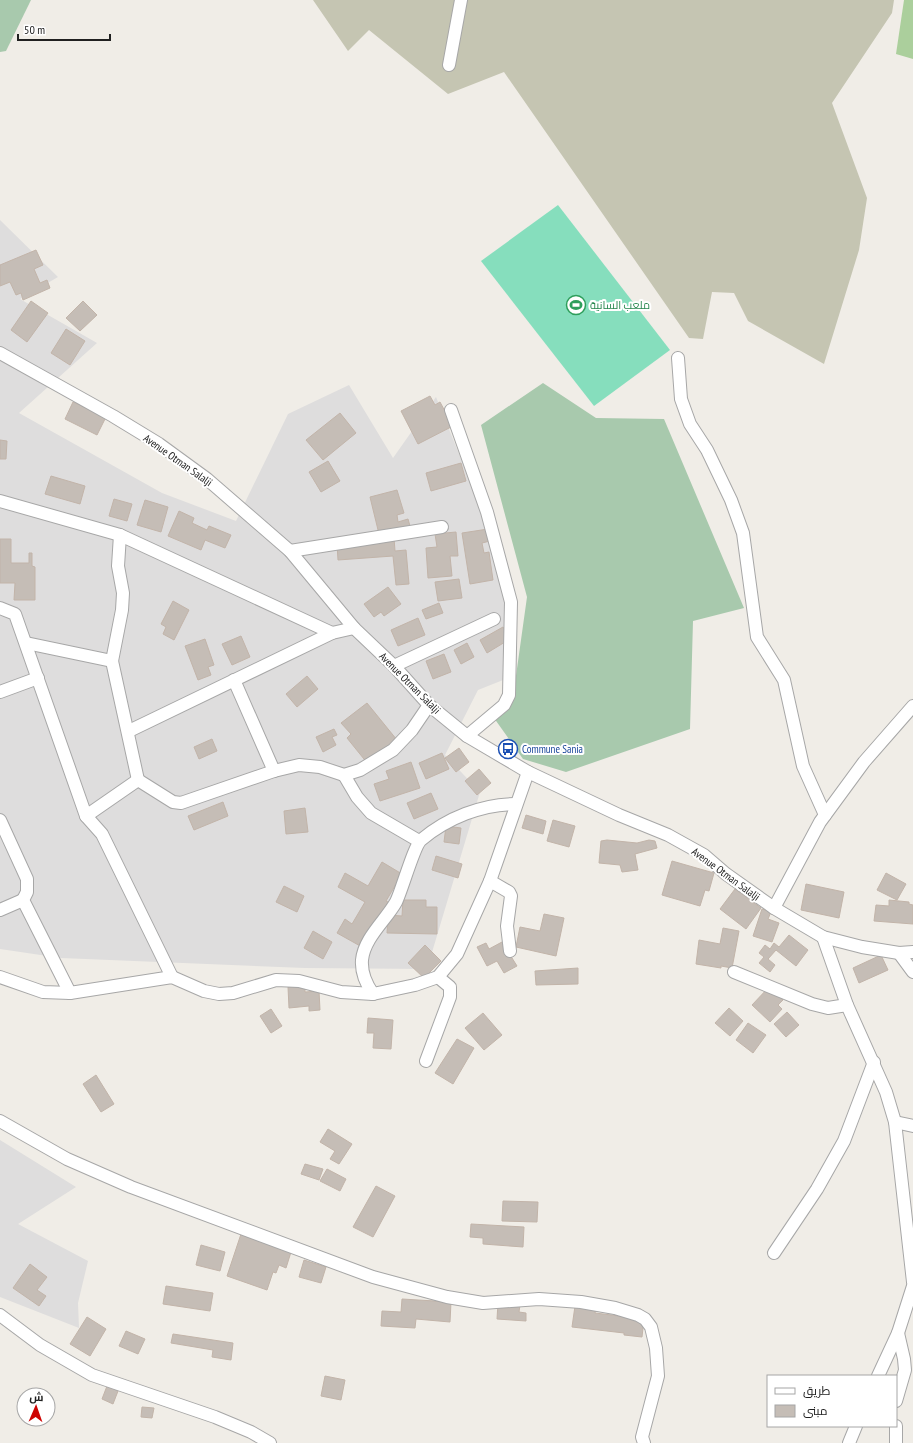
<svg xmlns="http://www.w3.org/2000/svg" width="913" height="1443" font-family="'PT Sans Narrow',Cairo,sans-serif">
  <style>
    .residential { fill: #dedddd }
    .construction { fill: #c5c5b2 }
    .forest { fill: #abcf9c }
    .cemetery { fill: #a8c9ad }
    .pitch { fill: #86debd }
    .building { fill: #c5bdb6; stroke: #c2b4a9 }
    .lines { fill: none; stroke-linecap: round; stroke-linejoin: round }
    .minor-casing { stroke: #a7a7a7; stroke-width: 14 }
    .minor { stroke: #fff; stroke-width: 12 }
    .labels { text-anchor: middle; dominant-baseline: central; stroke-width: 4; stroke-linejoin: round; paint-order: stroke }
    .leisure-label { font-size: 11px; fill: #27864d; stroke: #fff; text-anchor: start }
    .street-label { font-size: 11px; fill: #202020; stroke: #fff }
    .transit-label { font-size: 11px; fill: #164399; stroke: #fff; text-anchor: start }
  </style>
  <rect width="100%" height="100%" fill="#f0ede7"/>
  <g class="residential">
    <polygon points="0,220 58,277 20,299 97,343 19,413 162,493 236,521 288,414 349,385 393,458 436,397 507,573 516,675 478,690 445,755 480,792 427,969 305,968 61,958 0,949"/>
    <polygon points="0,1140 76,1187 18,1224 88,1261 78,1303 79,1328 0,1297"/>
  </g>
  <polygon class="construction" points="313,0 894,0 892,13 832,103 867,198 859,250 824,364 748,321 734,293 712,292 703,339 689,338 504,72 448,94 369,30 348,51"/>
  <polygon class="forest" points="904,0 913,0 913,59 896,54"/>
  <g class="cemetery">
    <polygon points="0,0 31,0 6,51 0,52"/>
    <polygon points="543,383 596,418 664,419 744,608 693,621 690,729 566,772 523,759 494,718 514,690 527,597 481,425"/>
  </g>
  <polygon class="pitch" points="558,205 670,350 594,406 481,261"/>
  <g class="building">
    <polygon points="36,250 43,265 34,269 40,283 47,280 50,288 23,300 21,293 16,295 10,282 0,286 0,265"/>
    <polygon points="31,301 48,313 27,342 11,330"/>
    <polygon points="83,301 97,315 80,331 66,318"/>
    <polygon points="66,329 85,341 70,365 51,353"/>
    <polygon points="430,396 435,405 440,402 453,426 418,444 401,411"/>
    <polygon points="73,402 106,417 97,435 65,419"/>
    <polygon points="340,413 356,433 323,460 306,440"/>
    <polygon points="0,440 7,441 6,459 0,459"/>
    <polygon points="328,461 340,481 321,492 309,472"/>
    <polygon points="461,463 466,481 431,491 426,473"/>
    <polygon points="51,476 85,486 80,504 45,494"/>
    <polygon points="397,490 404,513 397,515 398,522 408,519 410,526 379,534 370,497"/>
    <polygon points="114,499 132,504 127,521 109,516"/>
    <polygon points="145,500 168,507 161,532 137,525"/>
    <polygon points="179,511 194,518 192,523 207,530 209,526 231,535 225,548 205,540 201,550 168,536"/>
    <polygon points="488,529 490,541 482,543 484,553 489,552 493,580 470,584 462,533"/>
    <polygon points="456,532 458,556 450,556 452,576 428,578 426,548 437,547 435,534"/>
    <polygon points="394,538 395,551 406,550 409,584 396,585 393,556 338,560 337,544"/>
    <polygon points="0,539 11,539 11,563 29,563 29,553 32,553 32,566 35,567 35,600 14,600 15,583 0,583"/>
    <polygon points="459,579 462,598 438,601 435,582"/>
    <polygon points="388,587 401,604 384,616 381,612 374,617 364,604"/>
    <polygon points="173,601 189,610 174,640 163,634 166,627 161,624"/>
    <polygon points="439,603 443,613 426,619 422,610"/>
    <polygon points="418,618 425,635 398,646 391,630"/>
    <polygon points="503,627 510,639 487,653 480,640"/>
    <polygon points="241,636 250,657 232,665 222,644"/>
    <polygon points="205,639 214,665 208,667 211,675 198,680 185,646"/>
    <polygon points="467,643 474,657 461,664 454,650"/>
    <polygon points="444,654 451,672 433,679 426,661"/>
    <polygon points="307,676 318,689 297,707 286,694"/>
    <polygon points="367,703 397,740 368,764 347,738 351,734 341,723"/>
    <polygon points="334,729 337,735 332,737 336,745 323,752 316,737"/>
    <polygon points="212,739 217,751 199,759 194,747"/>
    <polygon points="459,748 469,762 456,772 445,758"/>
    <polygon points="442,753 449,769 426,779 419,763"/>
    <polygon points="411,762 420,788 380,801 374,784 389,779 386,771"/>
    <polygon points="479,769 491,783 477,795 465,781"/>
    <polygon points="431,793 438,809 414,819 407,803"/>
    <polygon points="223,802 228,816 194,830 188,816"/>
    <polygon points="305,808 308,832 286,834 284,811"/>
    <polygon points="526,815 546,821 543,834 522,828"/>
    <polygon points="553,820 575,826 569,847 547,841"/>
    <polygon points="446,826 461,828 459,844 444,842"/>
    <polygon points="607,840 637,843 649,840 655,841 657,848 635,854 638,870 622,872 620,865 599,863 601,841"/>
    <polygon points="436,856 462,864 458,878 432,870"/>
    <polygon points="672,861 714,873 709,891 705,890 700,906 662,895"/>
    <polygon points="382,862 402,874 386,901 388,902 362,947 337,933 345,919 352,924 365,902 338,887 345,873 368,886"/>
    <polygon points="886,873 906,884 897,900 877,890"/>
    <polygon points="806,884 844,892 839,918 801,910"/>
    <polygon points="284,886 304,896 297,912 276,902"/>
    <polygon points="735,889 761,908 746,929 720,909"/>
    <polygon points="403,900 426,900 426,907 437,907 437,934 387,933 388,915 402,916"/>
    <polygon points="889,900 909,902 909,904 913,905 913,924 874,921 876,905 889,906"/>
    <polygon points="762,909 771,912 768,919 779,923 772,942 753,936"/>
    <polygon points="544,914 564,918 556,956 516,947 520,927 540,931"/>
    <polygon points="723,928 739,931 732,968 721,966 721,968 696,964 699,940 720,944"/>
    <polygon points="313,931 332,942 323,959 304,948"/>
    <polygon points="789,935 808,950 796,966 776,950 768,959 775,965 770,972 759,963 764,957 759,953 765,945 770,949 774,943 779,947"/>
    <polygon points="502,942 517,966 504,973 497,961 487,966 477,947 486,943 489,949"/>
    <polygon points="425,945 441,961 424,978 408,963"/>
    <polygon points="881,955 888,970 859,983 853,968"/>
    <polygon points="578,968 578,984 536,985 535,971"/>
    <polygon points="305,986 305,992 319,991 320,1010 309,1011 309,1006 289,1008 288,987"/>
    <polygon points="769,987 783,1000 778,1005 782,1009 770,1022 752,1005"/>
    <polygon points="729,1008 743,1021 730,1036 715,1023"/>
    <polygon points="271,1009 282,1026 271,1033 260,1016"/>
    <polygon points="787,1012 799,1025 786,1037 774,1024"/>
    <polygon points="483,1013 502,1035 484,1050 465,1028"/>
    <polygon points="368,1018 393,1020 391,1049 373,1048 374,1033 367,1033"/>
    <polygon points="748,1023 766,1035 753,1053 736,1040"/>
    <polygon points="457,1039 474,1048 453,1084 435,1073"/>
    <polygon points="96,1075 114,1104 101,1112 83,1084"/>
    <polygon points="328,1129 352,1144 339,1164 330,1159 335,1151 320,1142"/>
    <polygon points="305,1164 323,1169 319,1180 301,1174"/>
    <polygon points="327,1169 346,1179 340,1191 320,1181"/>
    <polygon points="376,1186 395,1196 373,1237 353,1227"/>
    <polygon points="503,1201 538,1202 537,1222 502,1221"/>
    <polygon points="471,1224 524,1227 523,1247 483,1244 483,1238 470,1237"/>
    <polygon points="241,1234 291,1252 286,1268 279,1265 276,1273 273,1272 267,1290 227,1276"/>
    <polygon points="201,1245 225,1252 220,1271 196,1265"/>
    <polygon points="304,1260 326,1267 321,1283 299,1277"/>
    <polygon points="30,1264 47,1277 37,1290 46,1296 39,1306 13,1288"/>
    <polygon points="166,1286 213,1293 210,1311 163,1304"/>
    <polygon points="402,1299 451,1302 450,1322 416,1319 415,1328 381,1326 382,1311 401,1312"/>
    <polygon points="498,1303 520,1305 519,1312 526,1313 526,1321 497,1319"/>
    <polygon points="575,1306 596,1308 595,1313 644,1319 642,1337 624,1335 624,1333 572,1327"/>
    <polygon points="87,1317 106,1329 90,1356 70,1344"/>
    <polygon points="126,1331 145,1339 138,1354 119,1346"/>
    <polygon points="173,1334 233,1343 231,1360 212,1357 213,1350 171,1343"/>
    <polygon points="325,1376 345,1380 341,1400 321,1396"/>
    <polygon points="107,1386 118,1391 113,1404 102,1399"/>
    <polygon points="142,1407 154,1408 152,1418 141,1417"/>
  </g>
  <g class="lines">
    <g class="minor-casing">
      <g id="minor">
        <polyline points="449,65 461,0"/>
        <polyline points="0,353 113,416 159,444 207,479 290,551 354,628 394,666 429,705 467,736 528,772 619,815 668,835 704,855 726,874 774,908 823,937 862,947 899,953 913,952"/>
        <polyline points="678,358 681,399 690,424 707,450 731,500 743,533 757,637 784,680 803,766 825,815"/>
        <polyline points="451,410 487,512 511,602 509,695 504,705 467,736"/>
        <polyline points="0,501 120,535 332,633"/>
        <polyline points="290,551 442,527"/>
        <polyline points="0,608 15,614 86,816 102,834 172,977"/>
        <polyline points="26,643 112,661 122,610 123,593 118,566 120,535"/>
        <polyline points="112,661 138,780"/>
        <polyline points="394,666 494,619"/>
        <polyline points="234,680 274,771"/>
        <polyline points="0,692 38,678"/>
        <polyline points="129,731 332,633 354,628"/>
        <polyline points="344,775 357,797 371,813 419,841"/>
        <polyline points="86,816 138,780 173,802 181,803 274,771 299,765 320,767 344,775 360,770 393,750 412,730 429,705"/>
        <polyline points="0,820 27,879 27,892 23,900 70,993"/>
        <polyline points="490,881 509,892 511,896 507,926 510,951"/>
        <polyline points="774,908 820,822 864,762 913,706"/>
        <polyline points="0,910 23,900"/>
        <polyline points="823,937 847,1005 886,1092 895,1122 913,1282"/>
        <polyline points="899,953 913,972"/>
        <polyline points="734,972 812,1004 828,1008 847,1005"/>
        <polyline points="0,977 43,992 70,993 172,977 204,991 219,994 233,993 276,980 299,981 341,992 373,994 415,985 438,977 457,954 490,881 528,772"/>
        <path d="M 373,994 C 366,984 361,973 362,960 C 364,938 386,920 396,902 C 402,890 414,846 421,840 C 447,818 482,804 516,804"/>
        <polyline points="426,1061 450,997 450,987 438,977"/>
        <polyline points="0,1121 67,1159 131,1187 373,1277 447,1297 483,1303 539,1299 581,1302 615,1308 638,1315 645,1319 651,1327 656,1348 658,1376 642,1437 644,1443"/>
        <polyline points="895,1122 913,1126"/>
        <polyline points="774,1253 817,1189 844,1141 874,1062"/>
        <polyline points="0,1315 40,1345 92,1375 215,1417 251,1432 270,1443"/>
        <polyline points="878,1376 898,1333 913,1286"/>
        <polyline points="896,1401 905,1370 904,1359 898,1333"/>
        <polyline points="849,1443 856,1426"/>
        <polyline points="896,1443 896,1426"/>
      </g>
    </g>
    <use href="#minor" class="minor"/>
  </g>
  <defs>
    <g id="stadium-ring" transform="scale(1)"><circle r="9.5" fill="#fff" stroke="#2e9e5b" stroke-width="1.5"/><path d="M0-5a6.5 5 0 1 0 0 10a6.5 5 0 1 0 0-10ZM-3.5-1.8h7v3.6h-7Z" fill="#2e9e5b"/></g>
    <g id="bus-ring" transform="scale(1)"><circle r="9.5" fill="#fff" stroke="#1a4fb4" stroke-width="1.5"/><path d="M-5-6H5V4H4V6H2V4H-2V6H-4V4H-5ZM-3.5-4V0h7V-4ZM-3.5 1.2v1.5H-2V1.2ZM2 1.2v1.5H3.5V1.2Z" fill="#1a4fb4"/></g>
  </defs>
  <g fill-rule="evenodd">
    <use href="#stadium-ring" x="576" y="305"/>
    <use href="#bus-ring" x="508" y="749"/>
  </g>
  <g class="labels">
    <g class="leisure-label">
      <text x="590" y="305">ملعب السانية</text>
    </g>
    <g class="street-label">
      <text transform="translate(178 460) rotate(35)">Avenue Otman Salalji</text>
      <text transform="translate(410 683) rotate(45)">Avenue Otman Salalji</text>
      <text transform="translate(726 874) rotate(36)">Avenue Otman Salalji</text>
    </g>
    <g class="transit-label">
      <text x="522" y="749">Commune Sania</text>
    </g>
  </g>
  <rect x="767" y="1375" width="130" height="52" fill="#ffffff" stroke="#a6a6a6"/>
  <rect x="775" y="1388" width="20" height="6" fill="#ffffff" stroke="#a6a6a6"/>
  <text x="803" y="1395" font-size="12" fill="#202020">طريق</text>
  <rect x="775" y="1405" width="20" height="12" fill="#c5bdb6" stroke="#a6a6a6"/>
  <text x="803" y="1415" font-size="12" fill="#202020">مبنى</text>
  <g transform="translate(36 1407) rotate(2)"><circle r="19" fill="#ffffff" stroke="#a6a6a6"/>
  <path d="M0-3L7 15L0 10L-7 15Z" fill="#ce0302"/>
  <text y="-6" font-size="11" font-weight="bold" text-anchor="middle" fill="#202020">ش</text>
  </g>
  <path d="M18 34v6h92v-6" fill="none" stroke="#202020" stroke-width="2"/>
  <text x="24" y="34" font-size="12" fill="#202020" stroke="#ffffff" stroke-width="3" paint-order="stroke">50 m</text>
</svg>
